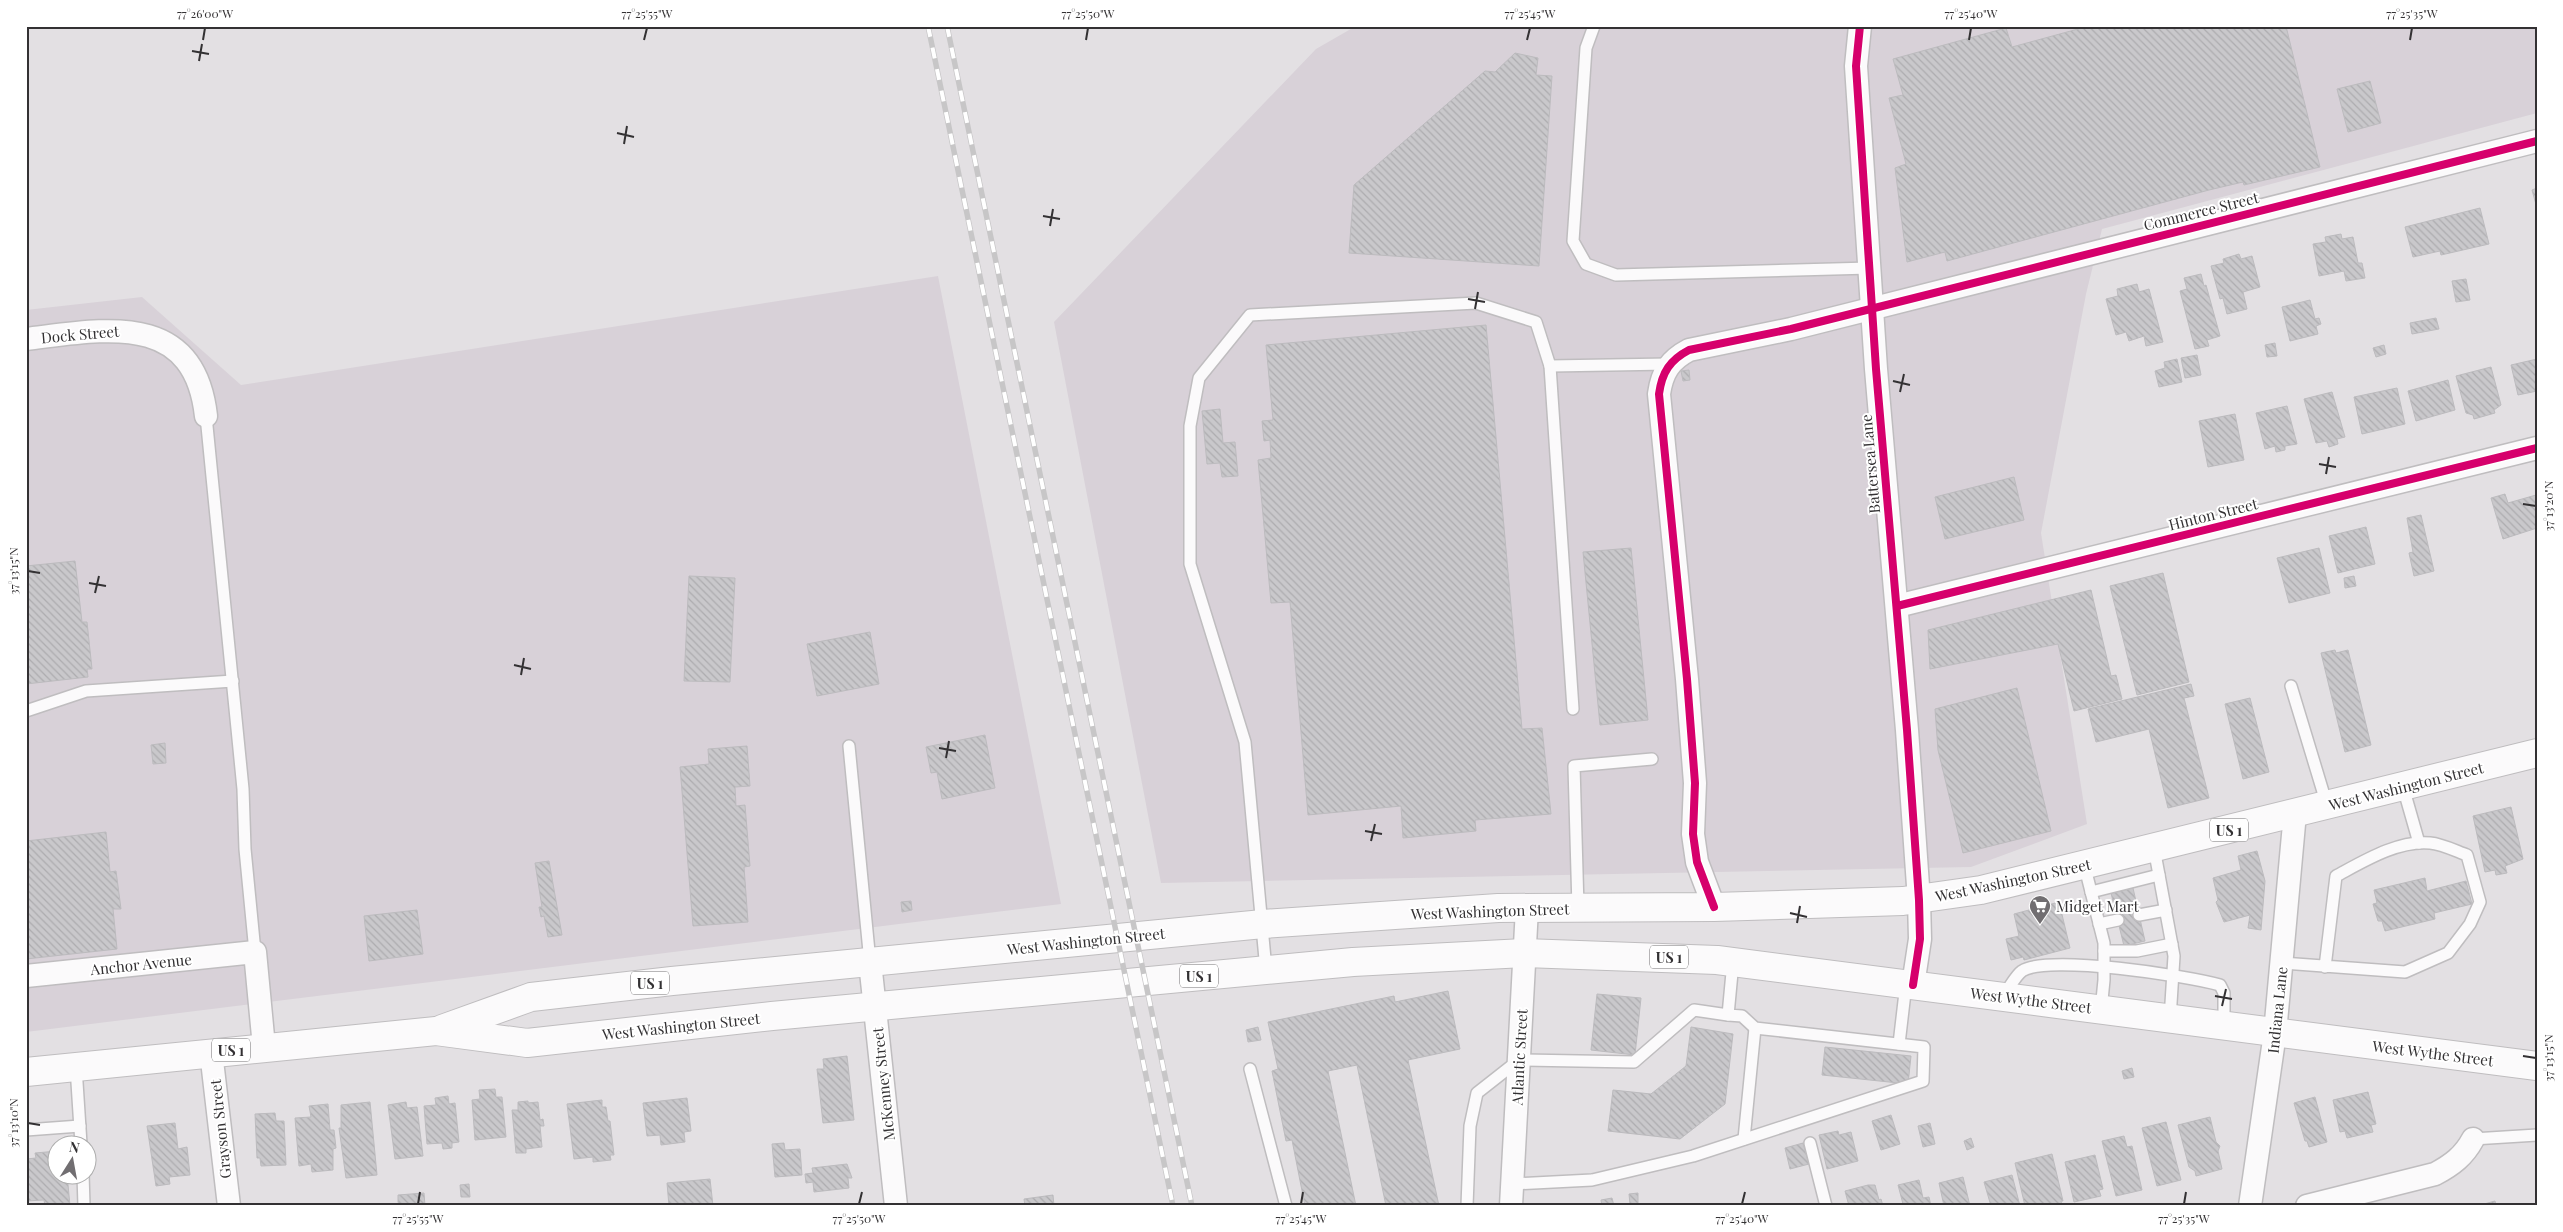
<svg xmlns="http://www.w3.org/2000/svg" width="2563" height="1232" font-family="'Playfair Display',serif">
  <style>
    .built { fill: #d8d1d8 }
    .building { fill: url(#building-back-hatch); stroke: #bcbbbe }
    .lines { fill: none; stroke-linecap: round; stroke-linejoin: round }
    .service-casing { stroke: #bfbdbf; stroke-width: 14 }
    .minor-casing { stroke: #bfbdbf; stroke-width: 25 }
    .primary-casing { stroke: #bfbdbf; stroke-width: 30 }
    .service { stroke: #fbfafb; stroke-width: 11 }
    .minor { stroke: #fbfafb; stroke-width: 22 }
    .primary { stroke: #fbfafb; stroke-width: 28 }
    .rail-casing { stroke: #c7c6c7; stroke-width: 5.5 }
    .rail { stroke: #fff; stroke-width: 4; stroke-dasharray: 11; stroke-linecap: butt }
    .cycleway-casing { stroke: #fff; stroke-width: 11 }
    .cycleway { stroke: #d6006c; stroke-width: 8 }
    .ticks { fill: none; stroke: #333133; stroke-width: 2 }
    .labels { text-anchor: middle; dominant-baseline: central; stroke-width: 4; stroke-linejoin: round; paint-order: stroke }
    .shield { fill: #fff; stroke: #706f70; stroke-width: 1 }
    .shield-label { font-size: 14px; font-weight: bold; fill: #333133 }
    .street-label { font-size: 15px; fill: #333133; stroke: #fff }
    .poi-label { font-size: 15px; fill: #333133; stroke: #fff; text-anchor: start }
    .neatline { fill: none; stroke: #333133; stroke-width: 2 }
    .ticks-label { font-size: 12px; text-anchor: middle; fill: #333133 }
  </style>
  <defs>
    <pattern id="building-back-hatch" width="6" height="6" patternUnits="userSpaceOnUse" patternTransform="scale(1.25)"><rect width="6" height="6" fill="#c9c8cb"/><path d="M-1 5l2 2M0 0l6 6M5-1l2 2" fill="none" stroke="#adacaf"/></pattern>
  </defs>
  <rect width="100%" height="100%" fill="#e3e0e3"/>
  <g class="built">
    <polygon points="1356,26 2537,26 2537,113 2102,229 2086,294 2041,533 2087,824 1971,867 1161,883 1054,322 1316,49"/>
    <polygon points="938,276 1061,904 26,1032 26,310 142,297 241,385"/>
  </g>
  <g class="building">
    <polygon points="2089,26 2286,26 2320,167 2244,185 2243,182 2209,190 1947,261 1945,252 1907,262 1895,168 1906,164 1889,98 1903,95 1893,59 2006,28 2012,47"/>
    <polygon points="1515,53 1538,58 1536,75 1552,76 1539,266 1349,253 1354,185 1485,71 1495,72"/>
    <polygon points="2370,81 2381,123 2348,132 2337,89"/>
    <polygon points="2537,188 2537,208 2532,190"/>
    <polygon points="2480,208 2489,244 2441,255 2440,251 2413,257 2405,227"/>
    <polygon points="2341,234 2342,239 2353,237 2358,263 2362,263 2365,278 2346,281 2344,271 2319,276 2313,244 2326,242 2325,237"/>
    <polygon points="2239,254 2241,259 2252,256 2260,287 2243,292 2247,309 2227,314 2223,298 2220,299 2211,266 2224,263 2223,259"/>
    <polygon points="2201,274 2204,286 2206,285 2220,336 2207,340 2209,346 2195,349 2180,291 2187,289 2184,278"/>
    <polygon points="2466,279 2470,300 2456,302 2452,281"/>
    <polygon points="2137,284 2139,292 2149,289 2163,342 2146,346 2144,336 2129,341 2126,332 2116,335 2106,299 2118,296 2117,289"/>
    <polygon points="2310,300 2315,319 2319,318 2321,324 2316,326 2318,334 2290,341 2282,307"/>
    <polygon points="2436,318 2439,329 2412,334 2410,323"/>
    <polygon points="1486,325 1522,729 1542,728 1551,814 1475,820 1476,831 1403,838 1401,806 1308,815 1290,602 1271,603 1258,460 1271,458 1270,440 1264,441 1262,421 1273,420 1266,345"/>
    <polygon points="2275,343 2277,356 2267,357 2265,345"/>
    <polygon points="2384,345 2386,354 2376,357 2373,348"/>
    <polygon points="2197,355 2201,375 2185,378 2181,358"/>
    <polygon points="2177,359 2182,382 2159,387 2155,371 2165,368 2164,362"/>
    <polygon points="2537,359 2537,391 2518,395 2511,365"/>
    <polygon points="2491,367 2501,405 2494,410 2495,413 2474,419 2473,415 2466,413 2456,376"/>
    <polygon points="1689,370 1690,380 1683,381 1681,371"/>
    <polygon points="2448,380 2455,410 2416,421 2408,391"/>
    <polygon points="2397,388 2405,424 2362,434 2354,397"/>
    <polygon points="2332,392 2345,437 2337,439 2338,444 2329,447 2327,441 2316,443 2304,399"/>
    <polygon points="2287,406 2297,444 2285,446 2285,450 2276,452 2275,446 2265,449 2256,413"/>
    <polygon points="1220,409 1223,443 1235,442 1238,476 1222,477 1220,463 1207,464 1202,411"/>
    <polygon points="2235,414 2244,460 2208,467 2199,421"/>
    <polygon points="2014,477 2024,520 1945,539 1935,497"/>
    <polygon points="2505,494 2508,503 2536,495 2537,528 2503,539 2491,498"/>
    <polygon points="2421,515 2434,571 2414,576 2409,553 2413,552 2407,518"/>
    <polygon points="2366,527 2375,564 2338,573 2329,536"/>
    <polygon points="1631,548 1648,720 1600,725 1583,552"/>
    <polygon points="2319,548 2330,593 2289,603 2277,558"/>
    <polygon points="75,561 82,622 87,622 92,669 87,669 88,677 26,684 26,566"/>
    <polygon points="2163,573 2189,682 2137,695 2110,586"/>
    <polygon points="689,576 735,578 730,682 684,681"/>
    <polygon points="2354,576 2356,586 2345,588 2344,578"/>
    <polygon points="2091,590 2111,676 2116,675 2122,699 2074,711 2058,644 1930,669 1928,630"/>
    <polygon points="870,632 879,684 817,696 807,644"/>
    <polygon points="2335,650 2336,653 2348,650 2371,745 2345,752 2321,653"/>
    <polygon points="2191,684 2194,696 2184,698 2209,798 2168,808 2149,729 2096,742 2088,709"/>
    <polygon points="2017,688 2051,831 1963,853 1938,750 1935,709"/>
    <polygon points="2250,698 2269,772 2243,779 2225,704"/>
    <polygon points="985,735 995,788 942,799 937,772 931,773 926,747"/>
    <polygon points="165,743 166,763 153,764 151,745"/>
    <polygon points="747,746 750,786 735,787 736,806 745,805 750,866 744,867 748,922 693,926 680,767 709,764 708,749"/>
    <polygon points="2511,807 2523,859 2505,866 2507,873 2496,875 2495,870 2485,872 2473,816"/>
    <polygon points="106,832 110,872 116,871 121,909 113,909 117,949 26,959 26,841"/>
    <polygon points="2257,851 2265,881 2261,930 2248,928 2250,915 2224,922 2216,902 2218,900 2213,878 2241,870 2238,856"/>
    <polygon points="549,861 562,935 548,937 544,916 541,917 539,907 542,907 535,863"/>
    <polygon points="2425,878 2427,891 2466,881 2472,904 2434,913 2435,919 2385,931 2382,921 2378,921 2373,904 2377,903 2374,890"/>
    <polygon points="2133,888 2145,941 2124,946 2111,893"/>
    <polygon points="911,901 912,910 902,912 901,902"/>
    <polygon points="2059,902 2070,948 2024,960 2023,957 2011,960 2006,939 2019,936 2014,914"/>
    <polygon points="417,910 423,954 369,961 364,916"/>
    <polygon points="1448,991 1460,1049 1408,1060 1439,1206 1386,1206 1357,1065 1328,1071 1356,1206 1305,1206 1292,1140 1286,1141 1272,1071 1278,1069 1268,1022 1394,996 1395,1002"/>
    <polygon points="1597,994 1641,998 1635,1055 1591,1050"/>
    <polygon points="1258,1027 1261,1040 1248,1042 1246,1030"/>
    <polygon points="1691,1027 1733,1034 1725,1104 1680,1139 1608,1131 1613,1090 1651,1094 1686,1066"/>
    <polygon points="1825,1047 1911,1056 1908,1084 1822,1075"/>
    <polygon points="847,1056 854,1120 823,1123 817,1069 824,1069 823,1059"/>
    <polygon points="2132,1068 2134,1077 2124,1079 2122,1071"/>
    <polygon points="495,1089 496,1097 502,1097 506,1137 475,1140 472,1100 480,1099 479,1090"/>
    <polygon points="2368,1092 2376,1124 2371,1125 2373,1132 2347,1138 2345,1131 2340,1132 2333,1100"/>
    <polygon points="448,1096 449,1104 455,1103 459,1142 452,1143 452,1148 443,1149 442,1143 427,1144 424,1106 436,1105 435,1098"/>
    <polygon points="2315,1097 2327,1142 2309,1147 2307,1141 2305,1141 2294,1103"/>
    <polygon points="687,1098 691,1131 684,1132 685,1142 661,1145 660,1135 647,1136 643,1103"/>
    <polygon points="602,1100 602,1107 606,1107 608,1121 610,1121 614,1155 610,1155 611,1160 593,1162 593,1157 574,1159 567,1104"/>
    <polygon points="528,1101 528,1103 538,1102 540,1120 543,1119 544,1126 540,1126 542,1147 526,1149 526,1153 516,1153 512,1110 518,1110 518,1102"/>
    <polygon points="370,1102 377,1175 346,1178 339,1128 341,1128 341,1105"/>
    <polygon points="406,1102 407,1108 417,1107 423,1156 395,1159 388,1105"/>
    <polygon points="328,1104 330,1130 334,1130 336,1148 333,1149 333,1170 312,1172 311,1164 299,1166 295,1118 311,1117 309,1106"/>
    <polygon points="275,1113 276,1121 284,1121 286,1165 261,1166 260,1158 257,1158 255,1114"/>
    <polygon points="1891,1115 1900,1144 1881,1150 1872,1121"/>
    <polygon points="2210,1117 2216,1142 2220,1146 2218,1151 2222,1169 2196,1176 2195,1171 2189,1167 2178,1125"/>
    <polygon points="2166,1122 2181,1180 2157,1186 2142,1128"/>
    <polygon points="175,1123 178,1149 187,1147 190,1175 169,1177 170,1184 156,1186 147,1126"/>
    <polygon points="1930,1123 1935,1144 1923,1147 1918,1126"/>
    <polygon points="1838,1131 1839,1135 1851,1132 1858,1161 1827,1169 1819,1135"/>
    <polygon points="2124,1136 2127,1147 2132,1146 2142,1190 2116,1196 2102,1141"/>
    <polygon points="1971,1138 1974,1147 1967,1150 1964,1141"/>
    <polygon points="784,1143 785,1150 800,1149 802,1175 775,1177 772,1144"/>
    <polygon points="1803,1143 1809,1164 1790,1169 1785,1148"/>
    <polygon points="58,1151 58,1174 67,1174 70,1206 45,1206 44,1200 26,1201 26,1159 36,1158 35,1153"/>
    <polygon points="2052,1154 2063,1201 2061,1201 2062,1206 2025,1206 2015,1163"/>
    <polygon points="2095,1155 2103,1189 2099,1190 2101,1196 2074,1202 2065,1162"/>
    <polygon points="847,1164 852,1178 848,1178 849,1188 814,1192 813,1182 806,1183 805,1174 813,1173 812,1168"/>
    <polygon points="2012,1175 2020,1206 1991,1206 1984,1182"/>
    <polygon points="1963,1177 1970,1206 1944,1206 1939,1183"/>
    <polygon points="710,1179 713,1206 669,1206 667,1183"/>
    <polygon points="1919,1180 1923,1198 1929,1197 1931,1206 1899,1206 1903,1204 1898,1185"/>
    <polygon points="469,1184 470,1197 461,1197 460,1185"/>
    <polygon points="1868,1185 1875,1185 1879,1200 1881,1199 1883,1206 1849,1206 1845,1191"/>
    <polygon points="424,1193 425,1206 400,1206 398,1202 398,1195"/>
    <polygon points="1638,1193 1638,1204 1630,1204 1629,1194"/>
    <polygon points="1053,1195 1054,1206 1025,1206 1024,1199"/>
    <polygon points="1612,1198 1614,1206 1602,1206 1601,1200"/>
    <polygon points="2495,1201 2496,1206 2477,1206"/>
  </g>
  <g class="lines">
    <g class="service-casing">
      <g id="service">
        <polyline points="1594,26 1586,48 1573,241 1586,264 1616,275 1870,268"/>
        <polyline points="1550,366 1573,709"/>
        <polyline points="206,416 243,789 245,849 255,952"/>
        <polyline points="2291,686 2327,805"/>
        <polyline points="26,711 86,691 233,681"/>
        <polyline points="849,746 870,962"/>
        <polyline points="2403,787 2419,843"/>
        <polyline points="2154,848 2174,956 2170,1019"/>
        <polyline points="2084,864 2104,943 2104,980 2101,1010"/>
        <polyline points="2091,892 2159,875"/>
        <polyline points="1578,908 1574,766 1652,759"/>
        <polyline points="2139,915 2166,910"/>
        <polyline points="2099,924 2118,920"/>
        <polyline points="2104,951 2137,951 2172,944"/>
        <path d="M 2282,963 L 2405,972 L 2448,953 L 2470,924 L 2480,902 L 2467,855 C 2456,851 2442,844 2430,843 C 2398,840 2364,861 2336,876 L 2325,967"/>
        <polyline points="1266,970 1245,742 1190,564 1190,426 1199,378 1250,315 1476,303 1536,322 1550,366 1669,364"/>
        <path d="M 2003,996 C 2009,989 2015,976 2022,971 C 2048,954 2188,976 2220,985 L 2224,993 L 2224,1026"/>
        <polyline points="1899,1044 1906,984"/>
        <polyline points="76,1067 81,1144"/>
        <polyline points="1250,1069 1286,1206"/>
        <polyline points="26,1130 80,1126"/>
        <polyline points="1744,1139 1755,1028"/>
        <polyline points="2473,1139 2537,1135"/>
        <polyline points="1810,1143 1826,1206"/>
        <polyline points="83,1174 84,1206"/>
        <polyline points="1512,1184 1592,1180 1693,1156 1923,1081 1924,1047 1755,1028 1742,1016 1728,1015 1733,962"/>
        <polyline points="1467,1206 1470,1126 1477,1093 1519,1060 1634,1062 1694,1010 1728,1015"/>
      </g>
    </g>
    <g class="minor-casing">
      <g id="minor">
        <polyline points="1860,26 1856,66 1876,369 1907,730 1919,900 1920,939 1913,985"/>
        <path d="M 26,339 C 103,330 194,309 206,416"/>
        <polyline points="1897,606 2537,448"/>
        <path d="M 1714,907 L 1697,862 L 1693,834 L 1695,783 L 1687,679 L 1659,394 C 1662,372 1670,360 1689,350 L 1791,329 L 2537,141"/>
        <polyline points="870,962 896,1206"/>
        <polyline points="26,976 255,952 264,1047"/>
        <polyline points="211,1052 229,1206"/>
        <polyline points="1511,1206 1527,908"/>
        <polyline points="2250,1206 2275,1033 2295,813"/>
        <path d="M 2307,1206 L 2435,1174 C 2452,1165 2464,1156 2473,1139"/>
      </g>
    </g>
    <g class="primary-casing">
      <g id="primary">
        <polyline points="442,1029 531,997 672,981 1263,924 1498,908 1714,907 1903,901 1981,890 2537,753"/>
        <polyline points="26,1072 436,1031 527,1043 772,1016 1353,962 1524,953 1717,960 2537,1066"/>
      </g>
    </g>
    <use href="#service" class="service"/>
    <use href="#minor" class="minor"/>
    <use href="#primary" class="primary"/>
    <g class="rail-casing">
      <g id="rail">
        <polyline points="928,26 1173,1206"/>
        <polyline points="947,26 1192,1206"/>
      </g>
    </g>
    <use href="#rail" class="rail"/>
    <g class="cycleway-casing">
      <g id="cycleway">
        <polyline points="1860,26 1856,66 1876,369 1907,730 1919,900 1920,939 1913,985"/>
        <polyline points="1897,606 2537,448"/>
        <path d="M 1714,907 L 1697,862 L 1693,834 L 1695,783 L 1687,679 L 1659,394 C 1662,372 1670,360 1689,350 L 1791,329 L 2537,141"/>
      </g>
    </g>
    <use href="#cycleway" class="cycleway"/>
  </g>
  <path class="ticks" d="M 203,40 L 205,28M 644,40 L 647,28M 1086,40 L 1088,28M 1527,40 L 1530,28M 1969,40 L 1971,28M 2410,40 L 2412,28M 192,51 L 209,54M 199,61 L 202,44M 617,133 L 634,137M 624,144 L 627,126M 1043,216 L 1060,219M 1050,226 L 1053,209M 1468,299 L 1485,302M 1475,309 L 1478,292M 1893,381 L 1910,385M 1900,392 L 1904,374M 2319,464 L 2336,467M 2326,474 L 2329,457M 2523,504 L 2536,506M 28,571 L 40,573M 89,583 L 106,586M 95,593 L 99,576M 514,665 L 531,669M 521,675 L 524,658M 939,748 L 956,751M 946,758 L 949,741M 1365,831 L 1382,834M 1371,841 L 1375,824M 1790,913 L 1807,917M 1797,923 L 1800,906M 2215,996 L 2232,999M 2222,1006 L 2226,989M 2523,1056 L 2536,1058M 28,1123 L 40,1125M 418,1204 L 420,1192M 859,1204 L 862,1192M 1301,1204 L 1303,1192M 1742,1204 L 1745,1192M 2184,1204 L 2186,1192"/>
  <defs>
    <g id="supermarket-pin" transform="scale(1.125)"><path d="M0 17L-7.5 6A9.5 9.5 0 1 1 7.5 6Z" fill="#716e71" stroke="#fff"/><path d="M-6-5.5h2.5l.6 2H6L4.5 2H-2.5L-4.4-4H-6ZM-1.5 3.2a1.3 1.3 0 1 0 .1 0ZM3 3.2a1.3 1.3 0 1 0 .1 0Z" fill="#fff"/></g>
  </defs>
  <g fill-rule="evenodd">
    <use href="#supermarket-pin" x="2040" y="906"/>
  </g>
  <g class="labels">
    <g class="shield">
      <rect x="2210" y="818.5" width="38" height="23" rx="4"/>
      <rect x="1650" y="945.5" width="38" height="23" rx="4"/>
      <rect x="1180" y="964.5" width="38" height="23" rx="4"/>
      <rect x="631" y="971.5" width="38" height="23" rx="4"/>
      <rect x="212" y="1038.5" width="38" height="23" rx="4"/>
    </g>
    <g class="shield-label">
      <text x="2229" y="830">US 1</text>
      <text x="1669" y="957">US 1</text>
      <text x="1199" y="976">US 1</text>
      <text x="650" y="983">US 1</text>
      <text x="231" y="1050">US 1</text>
    </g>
    <g class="street-label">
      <text transform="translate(2201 211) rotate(-14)">Commerce Street</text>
      <text transform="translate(80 334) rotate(-5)">Dock Street</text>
      <text transform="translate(1870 464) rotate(-95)">Battersea Lane</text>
      <text transform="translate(2213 514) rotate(-14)">Hinton Street</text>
      <text transform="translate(2406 786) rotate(-14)">West Washington Street</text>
      <text transform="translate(2013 880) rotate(-12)">West Washington Street</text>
      <text transform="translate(1490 911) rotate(-2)">West Washington Street</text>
      <text transform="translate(1086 941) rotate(-6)">West Washington Street</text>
      <text transform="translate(141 964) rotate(-6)">Anchor Avenue</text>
      <text transform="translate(2031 1000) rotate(7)">West Wythe Street</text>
      <text transform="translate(2277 1010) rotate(-84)">Indiana Lane</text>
      <text transform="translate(681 1026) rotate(-6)">West Washington Street</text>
      <text transform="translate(2433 1053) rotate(7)">West Wythe Street</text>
      <text transform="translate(1519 1057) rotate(-87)">Atlantic Street</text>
      <text transform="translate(883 1084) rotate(-96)">McKenney Street</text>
      <text transform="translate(220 1129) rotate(-96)">Grayson Street</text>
    </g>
    <g class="poi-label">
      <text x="2056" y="906">Midget Mart</text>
    </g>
  </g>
  <rect width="2563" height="1232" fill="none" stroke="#ffffff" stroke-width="55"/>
  <g transform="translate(72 1160) rotate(11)"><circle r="24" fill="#ffffff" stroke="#adadad"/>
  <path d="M0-4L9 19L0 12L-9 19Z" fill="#716e71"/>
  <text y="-8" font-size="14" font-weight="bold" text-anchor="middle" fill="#333133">N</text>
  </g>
  <rect x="28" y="28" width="2508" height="1176" class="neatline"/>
  <g class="ticks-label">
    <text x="205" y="18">77°26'00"W</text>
    <text x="647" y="18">77°25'55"W</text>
    <text x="1088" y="18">77°25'50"W</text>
    <text x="1530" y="18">77°25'45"W</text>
    <text x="1971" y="18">77°25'40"W</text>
    <text x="2412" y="18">77°25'35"W</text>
    <text transform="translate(2549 506) rotate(-90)" y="4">37°13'20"N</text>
    <text transform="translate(14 571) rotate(-90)" y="4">37°13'15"N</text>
    <text transform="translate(2549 1058) rotate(-90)" y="4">37°13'15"N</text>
    <text transform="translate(14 1123) rotate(-90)" y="4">37°13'10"N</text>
    <text x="418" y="1223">77°25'55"W</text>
    <text x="859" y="1223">77°25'50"W</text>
    <text x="1301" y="1223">77°25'45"W</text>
    <text x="1742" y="1223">77°25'40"W</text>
    <text x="2184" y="1223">77°25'35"W</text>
  </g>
</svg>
